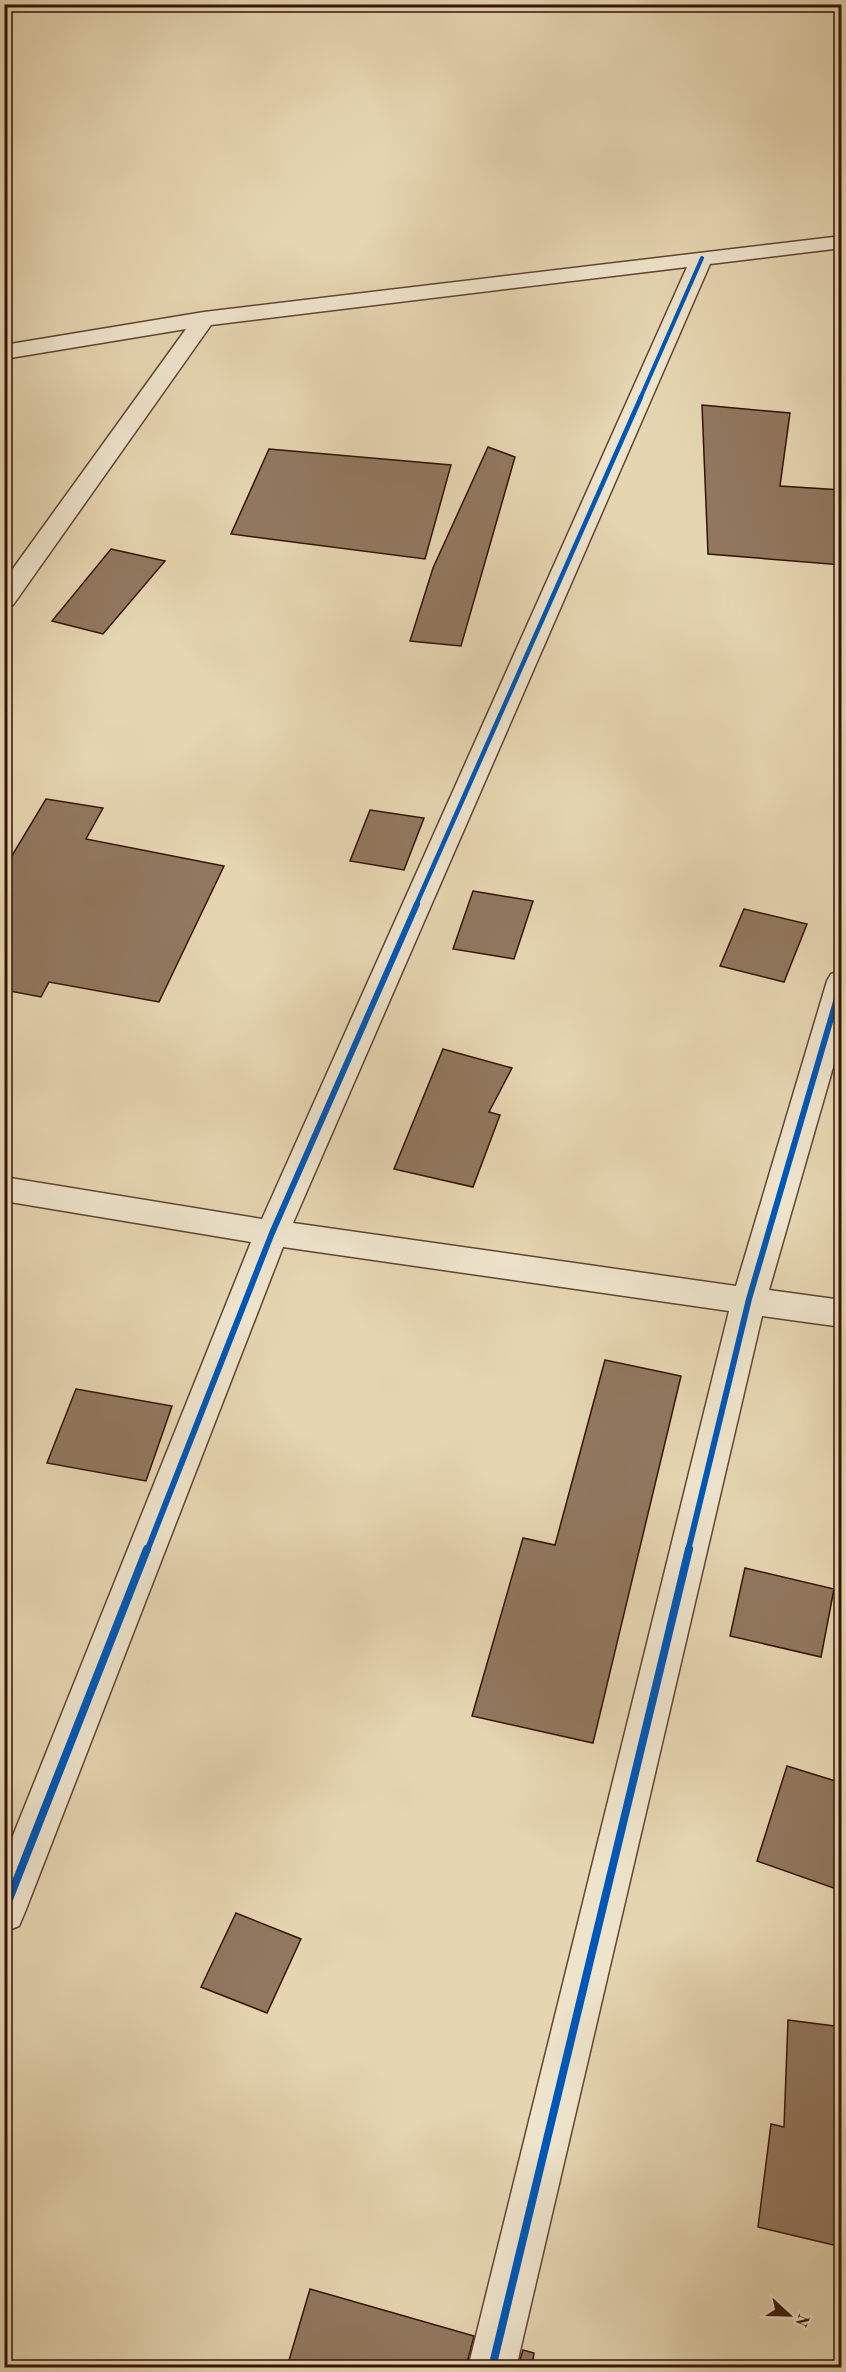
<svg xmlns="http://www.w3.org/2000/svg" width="846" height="2372" font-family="'Old Standard TT',serif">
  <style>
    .building { fill: #91785f; stroke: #351306; stroke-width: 1.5 }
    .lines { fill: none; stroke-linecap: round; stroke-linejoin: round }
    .street-casing { stroke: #614431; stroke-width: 3 }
    .street { fill: #eee4cc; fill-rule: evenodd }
    .cycleway-far3-casing { stroke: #eee4cc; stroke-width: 6 }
    .cycleway-far2-casing { stroke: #eee4cc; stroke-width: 8 }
    .cycleway-far1-casing { stroke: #eee4cc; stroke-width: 10 }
    .cycleway-casing { stroke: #eee4cc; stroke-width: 11 }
    .cycleway-far3 { stroke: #0057b8; stroke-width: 4 }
    .cycleway-far2 { stroke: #0057b8; stroke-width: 4.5 }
    .cycleway-far1 { stroke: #0057b8; stroke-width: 6 }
    .cycleway { stroke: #0057b8; stroke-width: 8 }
  </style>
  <rect width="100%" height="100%" fill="#e5d5b1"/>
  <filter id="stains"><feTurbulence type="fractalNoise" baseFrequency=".00333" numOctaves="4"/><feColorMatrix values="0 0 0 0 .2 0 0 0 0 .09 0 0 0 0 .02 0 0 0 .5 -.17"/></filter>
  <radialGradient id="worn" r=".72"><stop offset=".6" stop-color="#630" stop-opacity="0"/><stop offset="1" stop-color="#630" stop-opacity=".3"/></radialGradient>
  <g class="building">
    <polygon points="702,405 790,413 780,486 842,490 842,565 708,554"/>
    <polygon points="488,447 515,457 461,646 410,641 433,568"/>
    <polygon points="269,449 451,465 425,559 231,534"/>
    <polygon points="111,549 165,561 103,634 52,621"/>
    <polygon points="46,799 103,808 86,839 224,866 159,1002 49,982 41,997 4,990 4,869"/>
    <polygon points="370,810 424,818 404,870 350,861"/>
    <polygon points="473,891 533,901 514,959 453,949"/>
    <polygon points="744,909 807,924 784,982 720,966"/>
    <polygon points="443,1049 512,1068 489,1112 500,1115 473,1187 394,1169"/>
    <polygon points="605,1360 681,1376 593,1743 472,1716 523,1538 555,1545"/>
    <polygon points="76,1389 172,1406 146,1481 47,1463"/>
    <polygon points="745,1568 834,1589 821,1657 730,1636"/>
    <polygon points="787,1766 842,1783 842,1891 757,1861"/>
    <polygon points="236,1913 301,1939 267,2013 201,1987"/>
    <polygon points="788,2020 842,2027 842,2247 758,2227 771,2124 784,2127"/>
    <polygon points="310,2289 474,2336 466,2367 287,2367"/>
    <polygon points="523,2350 534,2353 532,2367 518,2367"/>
  </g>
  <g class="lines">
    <g class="street-casing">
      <polygon id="street" points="842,236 842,248 710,264 293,1223 736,1286 827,981 831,974 842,971 842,1036 769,1290 842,1300 842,1327 762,1316 516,2368 468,2368 729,1311 283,1247 25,1912 19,1926 4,1932 4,1858 251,1242 4,1201 4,1177 262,1219 687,267 211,325 13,605 4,608 4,581 186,329 4,359 4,345 204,312"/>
    </g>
    <use href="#street" class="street"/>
    <g class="cycleway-far3-casing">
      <polyline id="cycleway-far3" points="640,399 702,258"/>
    </g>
    <g class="cycleway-far2-casing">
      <polyline id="cycleway-far2" points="416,905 641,397"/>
    </g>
    <g class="cycleway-far1-casing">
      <g id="cycleway-far1">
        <polyline points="147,1551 272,1233 417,904"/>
        <polyline points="688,1551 749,1299 842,981"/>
      </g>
    </g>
    <g class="cycleway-casing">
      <g id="cycleway">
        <polyline points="4,1912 147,1549"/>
        <polyline points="492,2368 689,1549"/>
      </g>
    </g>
    <use href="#cycleway-far3" class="cycleway-far3"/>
    <use href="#cycleway-far2" class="cycleway-far2"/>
    <use href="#cycleway-far1" class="cycleway-far1"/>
    <use href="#cycleway" class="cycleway"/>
  </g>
  <rect width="846" height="2372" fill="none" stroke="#e5d5b1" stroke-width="24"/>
  <rect x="6" y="6" width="834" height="2360" fill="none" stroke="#351306" stroke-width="3"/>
  <rect x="12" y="12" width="822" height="2348" fill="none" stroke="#351306" stroke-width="1.5"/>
  <g transform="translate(789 2315) rotate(112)" stroke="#eee4cc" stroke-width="4.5" paint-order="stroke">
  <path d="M0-4.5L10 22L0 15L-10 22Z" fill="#351306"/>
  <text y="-9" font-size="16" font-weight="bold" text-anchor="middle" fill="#351306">N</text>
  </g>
  <rect width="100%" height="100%" filter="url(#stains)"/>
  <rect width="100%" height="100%" fill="url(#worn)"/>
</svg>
